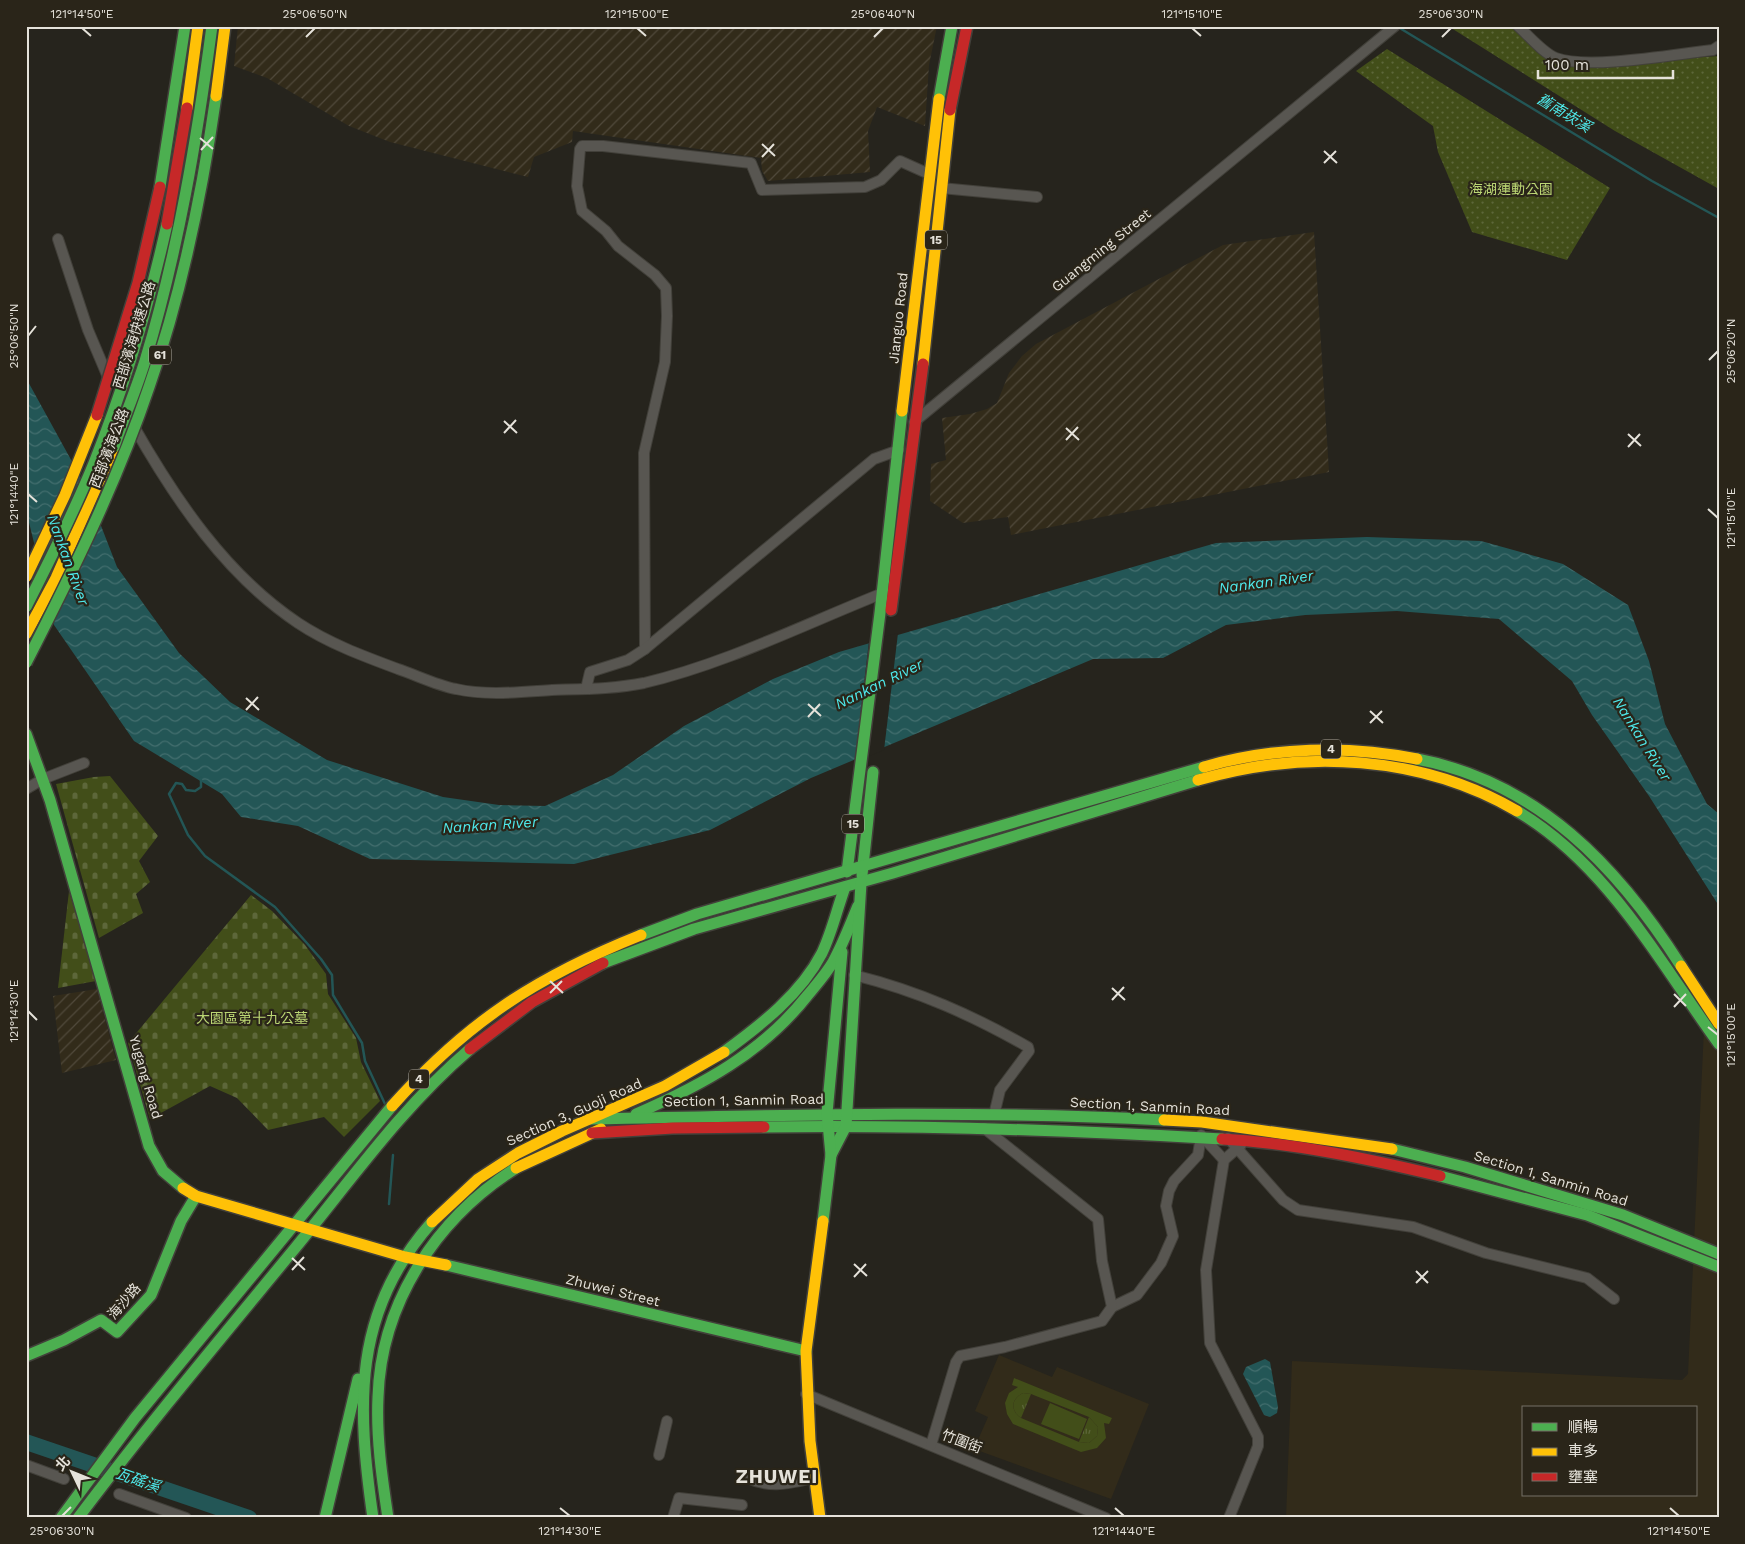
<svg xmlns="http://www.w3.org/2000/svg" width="1745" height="1544" font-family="'Work Sans','Noto Sans TC',sans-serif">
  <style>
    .built { fill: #322b1a; fill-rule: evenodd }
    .industrial { fill: url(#industrial-furrows) }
    .grass { fill: url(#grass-tufts) }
    .cemetery { fill: url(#cemetery-stones) }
    .park { fill: url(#park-dots) }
    .garden { fill: #424e19; fill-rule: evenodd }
    .water { fill: url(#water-waves) }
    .pier { fill: #26241d }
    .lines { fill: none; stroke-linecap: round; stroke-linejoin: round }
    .stream { stroke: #235656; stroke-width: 2.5 }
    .river { stroke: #235656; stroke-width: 16 }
    .street-casing { stroke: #42403a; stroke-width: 12 }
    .fast-casing { stroke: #42403a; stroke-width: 14 }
    .slow-casing { stroke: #42403a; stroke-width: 14 }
    .jam-casing { stroke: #42403a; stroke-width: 14 }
    .street { stroke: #585651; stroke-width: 10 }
    .fast { stroke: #4caf50; stroke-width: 11 }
    .slow { stroke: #ffc107; stroke-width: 11 }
    .jam { stroke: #c62828; stroke-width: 11 }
    .fast-bridge-casing { stroke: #42403a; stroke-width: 14; stroke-linecap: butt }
    .slow-bridge-casing { stroke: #42403a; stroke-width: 14; stroke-linecap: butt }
    .jam-bridge-casing { stroke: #42403a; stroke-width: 14; stroke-linecap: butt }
    .fast-bridge { stroke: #4caf50; stroke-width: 11 }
    .slow-bridge { stroke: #ffc107; stroke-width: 11 }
    .jam-bridge { stroke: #c62828; stroke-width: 11 }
    .ticks { fill: none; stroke: #e5e2da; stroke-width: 2 }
    .labels { text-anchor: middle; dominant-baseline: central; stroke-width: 4.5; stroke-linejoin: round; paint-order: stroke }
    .shield { fill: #2a2519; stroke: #ada9a0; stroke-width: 1 }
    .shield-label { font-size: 12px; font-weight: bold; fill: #e5e2da }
    .park-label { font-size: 14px; fill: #bbd674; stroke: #2a2519 }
    .street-label { font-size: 14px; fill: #e5e2da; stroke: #2a2519 }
    .water-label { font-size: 15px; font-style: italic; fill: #4eeaec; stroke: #2a2519 }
    .district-label { font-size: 19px; font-weight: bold; letter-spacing: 1px; fill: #e5e2da; stroke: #2a2519 }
    .neatline { fill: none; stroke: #e5e2da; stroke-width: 2 }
    .ticks-label { font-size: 12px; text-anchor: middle; fill: #e5e2da }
  </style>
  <defs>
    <pattern id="industrial-furrows" width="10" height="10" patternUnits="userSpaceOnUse" patternTransform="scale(1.25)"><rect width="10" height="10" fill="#322b1a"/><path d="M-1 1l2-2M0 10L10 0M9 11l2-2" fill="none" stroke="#50493b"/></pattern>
    <pattern id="grass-tufts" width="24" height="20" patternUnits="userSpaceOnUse" patternTransform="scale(1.25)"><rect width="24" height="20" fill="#424e19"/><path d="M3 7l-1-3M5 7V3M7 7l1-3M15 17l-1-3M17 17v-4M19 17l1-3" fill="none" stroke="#5d673a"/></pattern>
    <pattern id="cemetery-stones" width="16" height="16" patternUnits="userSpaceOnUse" patternTransform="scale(1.25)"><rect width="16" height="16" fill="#424e19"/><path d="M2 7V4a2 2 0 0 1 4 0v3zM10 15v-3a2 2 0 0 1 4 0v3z" fill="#5d673a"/></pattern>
    <pattern id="park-dots" width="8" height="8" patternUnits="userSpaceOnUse" patternTransform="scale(1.25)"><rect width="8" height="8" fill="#424e19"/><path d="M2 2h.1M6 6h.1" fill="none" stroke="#5d673a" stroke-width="1.8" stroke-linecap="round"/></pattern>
    <pattern id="water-waves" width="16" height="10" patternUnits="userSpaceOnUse" patternTransform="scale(1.25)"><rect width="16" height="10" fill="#235656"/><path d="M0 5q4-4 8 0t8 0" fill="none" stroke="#436e6e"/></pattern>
  </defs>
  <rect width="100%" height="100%" fill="#26241d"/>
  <g class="built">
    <path d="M 1719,1027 L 1719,1518 L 1286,1518 L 1292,1361 L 1682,1380 L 1688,1374 L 1704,1028 ZM 1524,1408 L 1696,1408 L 1696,1495 L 1524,1495 Z"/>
    <polygon points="999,1355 1052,1377 1057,1367 1149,1404 1111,1499 974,1449 988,1417 975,1411"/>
  </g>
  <g class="industrial">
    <polygon points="238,26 937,26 929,65 925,126 877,107 868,131 870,172 768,181 762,171 761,158 573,131 572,142 534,157 528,177 390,142 349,126 267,78 234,66"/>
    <polygon points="1314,232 1329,472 1011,535 1008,517 963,523 930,501 931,464 946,460 942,418 970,414 987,409 997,403 1009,373 1022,356 1036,344 1223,245"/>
    <polygon points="97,989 116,1060 62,1073 53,996"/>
  </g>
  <g class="grass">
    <path d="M 1023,1393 L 1031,1394 L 1021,1418 C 1010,1410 1011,1399 1023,1393 Z"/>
    <polygon points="1089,1417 1098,1427 1097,1436 1089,1443 1079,1442"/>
  </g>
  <g class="cemetery">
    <polygon points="110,776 158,836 139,861 150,882 136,894 143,913 99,938 56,784 94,777"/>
    <polygon points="69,891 96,981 58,988"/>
    <polygon points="251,895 272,911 305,945 326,974 328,994 356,1038 361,1062 380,1101 344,1137 324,1117 268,1130 237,1098 210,1086 150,1119 128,1043"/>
  </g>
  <g class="park">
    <polygon points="1448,26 1510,26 1554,61 1577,65 1719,56 1719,189 1615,131"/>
    <polygon points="1387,49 1610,188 1567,260 1472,232 1438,152 1433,126 1356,71"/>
  </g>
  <g class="garden">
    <path d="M 1014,1378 L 1112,1418 L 1109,1424 L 1104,1423 L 1106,1438 L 1097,1448 L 1081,1452 L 1013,1424 L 1007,1414 L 1005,1403 L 1009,1393 L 1018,1387 L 1012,1385 ZM 1023,1393 L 1031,1394 L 1089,1417 L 1098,1427 L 1097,1436 L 1089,1443 L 1079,1442 L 1021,1418 C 1010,1410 1011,1399 1023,1393 Z"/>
    <polygon points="1050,1403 1087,1419 1079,1439 1041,1424"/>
  </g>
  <g class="water">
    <polygon points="26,378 86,487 117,567 179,653 230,702 327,760 443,797 499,805 545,806 613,775 684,726 773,679 839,652 1216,543 1367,537 1481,541 1563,564 1628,605 1649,661 1665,724 1707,804 1719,814 1719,906 1649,796 1592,715 1572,681 1499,619 1397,611 1305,615 1226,625 1163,658 1093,659 811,778 710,830 574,864 370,859 298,826 241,817 222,794 134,741 54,625 26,510"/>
    <polygon points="1265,1359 1270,1362 1278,1407 1277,1413 1270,1417 1264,1415 1243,1374 1246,1367"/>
  </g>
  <polygon class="pier" points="898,633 884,750 855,762 869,641"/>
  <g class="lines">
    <g class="stream">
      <polyline points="1398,27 1652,181 1719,218"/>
      <polyline points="201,778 201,787 195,791 186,790 182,784 176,783 169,794 188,835 205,856 275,907 321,959 332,975 333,995 362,1043 365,1061 385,1104"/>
      <polyline points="389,1204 393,1155"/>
    </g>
    <polyline class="river" points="26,1442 249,1518"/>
    <g class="street-casing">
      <g id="street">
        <path d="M 1518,26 C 1529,36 1543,53 1556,58 C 1589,70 1676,54 1713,50 L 1719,46"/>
        <polyline points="941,188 1037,197"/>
        <polyline points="58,239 88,330 110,382"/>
        <polyline points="914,422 1395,26"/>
        <path d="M 133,425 C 175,499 226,575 298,623 C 328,643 363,656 398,669 C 416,675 436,685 456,689 C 487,696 520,692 552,690 C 582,689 615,689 644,683 C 725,664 805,624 883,593"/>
        <polyline points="645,649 644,453 665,362 667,316 666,288 655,275 618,246 606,231 582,211 577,186 580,149 582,146 603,146 751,163 762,190 865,187 881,180 900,161 929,174"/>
        <polyline points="586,689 590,672 628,660 645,649 874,459 899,450"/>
        <polyline points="26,789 43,779 84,763"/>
        <path d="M 854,975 C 918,991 972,1015 1028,1047 L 1029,1051 L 1000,1090 L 994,1115"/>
        <polyline points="1201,1135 1224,1160"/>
        <polyline points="1228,1138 1283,1200 1298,1210 1413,1227 1486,1253 1587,1278 1614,1299"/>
        <polyline points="1112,1307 1137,1295 1161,1263 1173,1236 1166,1206 1169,1191 1174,1181 1198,1155 1201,1136"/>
        <polyline points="806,1394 1106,1518"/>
        <polyline points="931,1445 956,1362 960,1356 1005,1347 1102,1321 1112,1307 1102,1261 1098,1219 984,1128"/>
        <polyline points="659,1455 667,1421"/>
        <polyline points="26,1465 64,1479"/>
        <path d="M 745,1477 C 771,1489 787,1484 814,1478"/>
        <polyline points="119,1494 186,1518"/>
        <polyline points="673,1518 679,1498 742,1505"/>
        <polyline points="1229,1518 1258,1446 1258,1437 1210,1343 1206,1270 1224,1160 1241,1145"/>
      </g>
    </g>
    <g class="fast-casing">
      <g id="fast">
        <polyline points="939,99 952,26"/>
        <polyline points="26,734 50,800 149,1146 163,1171 183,1188"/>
        <path d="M 1417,759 C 1538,782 1618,867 1681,966"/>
        <path d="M 1517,811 C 1607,864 1659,961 1719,1044"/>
        <polyline points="847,872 880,613 902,411"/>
        <polyline points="862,875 873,772"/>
        <polyline points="641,935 697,914 1204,767"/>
        <polyline points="603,963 694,929 893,873 1198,780"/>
        <path d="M 724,1052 C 761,1025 801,994 822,953 C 832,932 837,909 845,887"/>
        <path d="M 636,1114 C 702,1085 762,1053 807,996 C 816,985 826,974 833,962 C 843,944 850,925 858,906"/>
        <path d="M 591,1119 C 782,1115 973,1110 1164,1120"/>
        <path d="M 764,1127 C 917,1125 1069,1130 1222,1139"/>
        <polyline points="1392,1149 1465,1167 1623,1215 1719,1254"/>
        <polyline points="831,1155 846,1126 861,883"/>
        <polyline points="1440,1176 1587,1215 1719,1267"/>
        <polyline points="823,1221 831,1155 827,1113 842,952"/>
        <polyline points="446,1265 806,1351"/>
        <polyline points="26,1356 64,1340 101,1320 117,1332 151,1295 181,1221 196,1196"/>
        <polyline points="61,1518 135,1418 392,1106"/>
        <path d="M 78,1518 C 148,1425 222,1337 296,1247 C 351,1180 403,1106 470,1049"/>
        <polyline points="325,1518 358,1379"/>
        <path d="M 373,1518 C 357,1406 352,1312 432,1222"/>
        <path d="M 388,1518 C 382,1478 376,1437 378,1397 C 381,1302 437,1218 516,1168"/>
      </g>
    </g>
    <g class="slow-casing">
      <g id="slow">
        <polyline points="923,364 950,110"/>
        <polyline points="902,411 939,99"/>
        <polyline points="26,634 56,578 114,447"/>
        <path d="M 1204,767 C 1272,747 1348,745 1417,759"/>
        <path d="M 1198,780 C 1304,749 1421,755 1517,811"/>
        <polyline points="1681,966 1719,1024"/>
        <path d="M 392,1106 C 467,1022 536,977 641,935"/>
        <polyline points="1164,1120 1202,1122 1392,1149"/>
        <polyline points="516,1168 601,1129"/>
        <polyline points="183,1188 196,1196 405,1257 446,1265"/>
        <polyline points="432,1222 478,1179 518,1153 562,1131 665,1086 724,1052"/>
        <polyline points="820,1518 810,1441 806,1351 823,1221"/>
      </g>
    </g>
    <g class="jam-casing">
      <g id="jam">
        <polyline points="950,110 967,26"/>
        <polyline points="891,610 923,364"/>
        <polyline points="470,1049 532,1002 603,963"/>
        <polyline points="592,1133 673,1128 764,1127"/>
        <path d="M 1222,1139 C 1295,1143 1369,1159 1440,1176"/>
      </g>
    </g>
    <use href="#street" class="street"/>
    <use href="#fast" class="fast"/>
    <use href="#slow" class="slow"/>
    <use href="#jam" class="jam"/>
    <g class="fast-bridge-casing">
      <g id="fast-bridge">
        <polyline points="160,187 185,26"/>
        <path d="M 114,447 C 124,418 136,390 145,361 C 178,252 197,139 212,26"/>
        <path d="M 26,607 C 50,560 74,512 94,463 C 125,385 149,305 167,224"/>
        <path d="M 26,663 C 72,573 117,482 149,387 C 182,293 202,194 216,96"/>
      </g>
    </g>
    <g class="slow-bridge-casing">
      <g id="slow-bridge">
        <polyline points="216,96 225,26"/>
        <polyline points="187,108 198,26"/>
        <polyline points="26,577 65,495 97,415"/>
      </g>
    </g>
    <g class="jam-bridge-casing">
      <g id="jam-bridge">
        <polyline points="167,224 187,108"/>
        <polyline points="97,415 138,283 160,187"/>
      </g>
    </g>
    <use href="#fast-bridge" class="fast-bridge"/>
    <use href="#slow-bridge" class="slow-bridge"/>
    <use href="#jam-bridge" class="jam-bridge"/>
  </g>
  <path class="ticks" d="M 82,28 L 91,36M 637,28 L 646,36M 1192,28 L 1201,36M 306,37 L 315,28M 874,37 L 883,28M 1442,37 L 1451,28M 200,138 L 213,149M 762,144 L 775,156M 201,150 L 213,137M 1324,151 L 1337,163M 762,157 L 774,144M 1324,163 L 1336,151M 28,336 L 36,326M 1709,360 L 1718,351M 504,421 L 517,433M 1066,428 L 1079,440M 504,433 L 516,420M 1628,434 L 1641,446M 1066,440 L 1078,427M 1628,447 L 1640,434M 28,494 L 37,502M 1708,509 L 1718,518M 246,698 L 259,710M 808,704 L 821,716M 246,710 L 258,697M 1370,711 L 1383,723M 808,717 L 820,704M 1370,723 L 1382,711M 550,981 L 563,993M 1112,988 L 1125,1000M 550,993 L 562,981M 1674,994 L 1686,1006M 1112,1000 L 1124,987M 1674,1007 L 1686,994M 28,1011 L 37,1020M 1708,1027 L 1718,1035M 292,1258 L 305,1270M 854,1264 L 867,1276M 292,1270 L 304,1257M 1416,1271 L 1428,1283M 854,1277 L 866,1264M 1416,1283 L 1428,1271M 560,1508 L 570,1516M 1115,1508 L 1124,1516M 1670,1508 L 1679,1516M 62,1516 L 71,1507"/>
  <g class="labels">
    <g class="shield">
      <rect x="925" y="230.5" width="22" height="19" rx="4"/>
      <rect x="149" y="345.5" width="22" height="19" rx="4"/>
      <rect x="1321" y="739.5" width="20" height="19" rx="4"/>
      <rect x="842" y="814.5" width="22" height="19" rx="4"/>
      <rect x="409" y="1069.5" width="20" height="19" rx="4"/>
    </g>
    <g class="shield-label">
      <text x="936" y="240">15</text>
      <text x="160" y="355">61</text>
      <text x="1331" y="749">4</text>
      <text x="853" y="824">15</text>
      <text x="419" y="1079">4</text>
    </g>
    <g class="park-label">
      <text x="1511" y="189">海湖運動公園</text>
      <text x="252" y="1018">大園區第十九公墓</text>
    </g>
    <g class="street-label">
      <text transform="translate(1101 250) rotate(-39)">Guangming Street</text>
      <text transform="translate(898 318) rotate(-84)">Jianguo Road</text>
      <text transform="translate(134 335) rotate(-73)">西部濱海快速公路</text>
      <text transform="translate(109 448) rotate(-69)">西部濱海公路</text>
      <text transform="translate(146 1077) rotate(74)">Yugang Road</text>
      <text transform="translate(744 1100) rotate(-1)">Section 1, Sanmin Road</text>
      <text transform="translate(1150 1106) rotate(3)">Section 1, Sanmin Road</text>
      <text transform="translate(574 1112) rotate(-24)">Section 3, Guoji Road</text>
      <text transform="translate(1551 1178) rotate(17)">Section 1, Sanmin Road</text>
      <text transform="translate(613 1290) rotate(14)">Zhuwei Street</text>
      <text transform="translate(124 1301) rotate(-49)">海沙路</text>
      <text transform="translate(962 1441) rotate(21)">竹圍街</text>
    </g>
    <g class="water-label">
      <text transform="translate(1564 113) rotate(31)">舊南崁溪</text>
      <text transform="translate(68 560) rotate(70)">Nankan River</text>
      <text transform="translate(1266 582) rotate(-8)">Nankan River</text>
      <text transform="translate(879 684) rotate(-26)">Nankan River</text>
      <text transform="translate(1642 739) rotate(58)">Nankan River</text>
      <text transform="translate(490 825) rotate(-4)">Nankan River</text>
      <text transform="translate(138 1480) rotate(19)">瓦磘溪</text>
    </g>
    <g class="district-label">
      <text x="777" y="1476">ZHUWEI</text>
    </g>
  </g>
  <rect width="1745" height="1544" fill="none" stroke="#2a2519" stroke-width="55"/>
  <rect x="1522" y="1406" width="175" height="90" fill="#2a2519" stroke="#757166"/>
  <rect x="1532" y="1423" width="25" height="8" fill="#4caf50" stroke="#757166"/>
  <text x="1568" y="1432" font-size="15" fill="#e5e2da">順暢</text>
  <rect x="1532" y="1448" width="25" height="8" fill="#ffc107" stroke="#757166"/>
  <text x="1568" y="1456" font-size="15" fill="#e5e2da">車多</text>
  <rect x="1532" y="1473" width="25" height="8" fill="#c62828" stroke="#757166"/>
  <text x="1568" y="1482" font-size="15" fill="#e5e2da">壅塞</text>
  <g transform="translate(72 1472) rotate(313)" stroke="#2a2519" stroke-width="4" paint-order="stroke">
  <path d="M0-4L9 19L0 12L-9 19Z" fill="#e5e2da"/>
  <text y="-8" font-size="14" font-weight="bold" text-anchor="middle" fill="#e5e2da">北</text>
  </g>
  <path d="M1538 70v8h135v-8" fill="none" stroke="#e5e2da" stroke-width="2.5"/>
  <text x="1545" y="70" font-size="15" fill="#e5e2da" stroke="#2a2519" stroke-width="4" paint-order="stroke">100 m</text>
  <rect x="28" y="28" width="1690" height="1488" class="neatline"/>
  <g class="ticks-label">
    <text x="82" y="18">121°14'50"E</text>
    <text x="315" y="18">25°06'50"N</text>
    <text x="637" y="18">121°15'00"E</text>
    <text x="883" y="18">25°06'40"N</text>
    <text x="1192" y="18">121°15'10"E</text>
    <text x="1451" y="18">25°06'30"N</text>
    <text transform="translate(14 336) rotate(-90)" y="4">25°06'50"N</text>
    <text transform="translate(1731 351) rotate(-90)" y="4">25°06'20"N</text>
    <text transform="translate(14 494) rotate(-90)" y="4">121°14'40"E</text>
    <text transform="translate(1731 518) rotate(-90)" y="4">121°15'10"E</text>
    <text transform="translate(14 1011) rotate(-90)" y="4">121°14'30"E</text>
    <text transform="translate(1731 1035) rotate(-90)" y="4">121°15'00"E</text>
    <text x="62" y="1535">25°06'30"N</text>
    <text x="570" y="1535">121°14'30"E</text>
    <text x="1124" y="1535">121°14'40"E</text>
    <text x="1679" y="1535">121°14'50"E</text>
  </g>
</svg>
